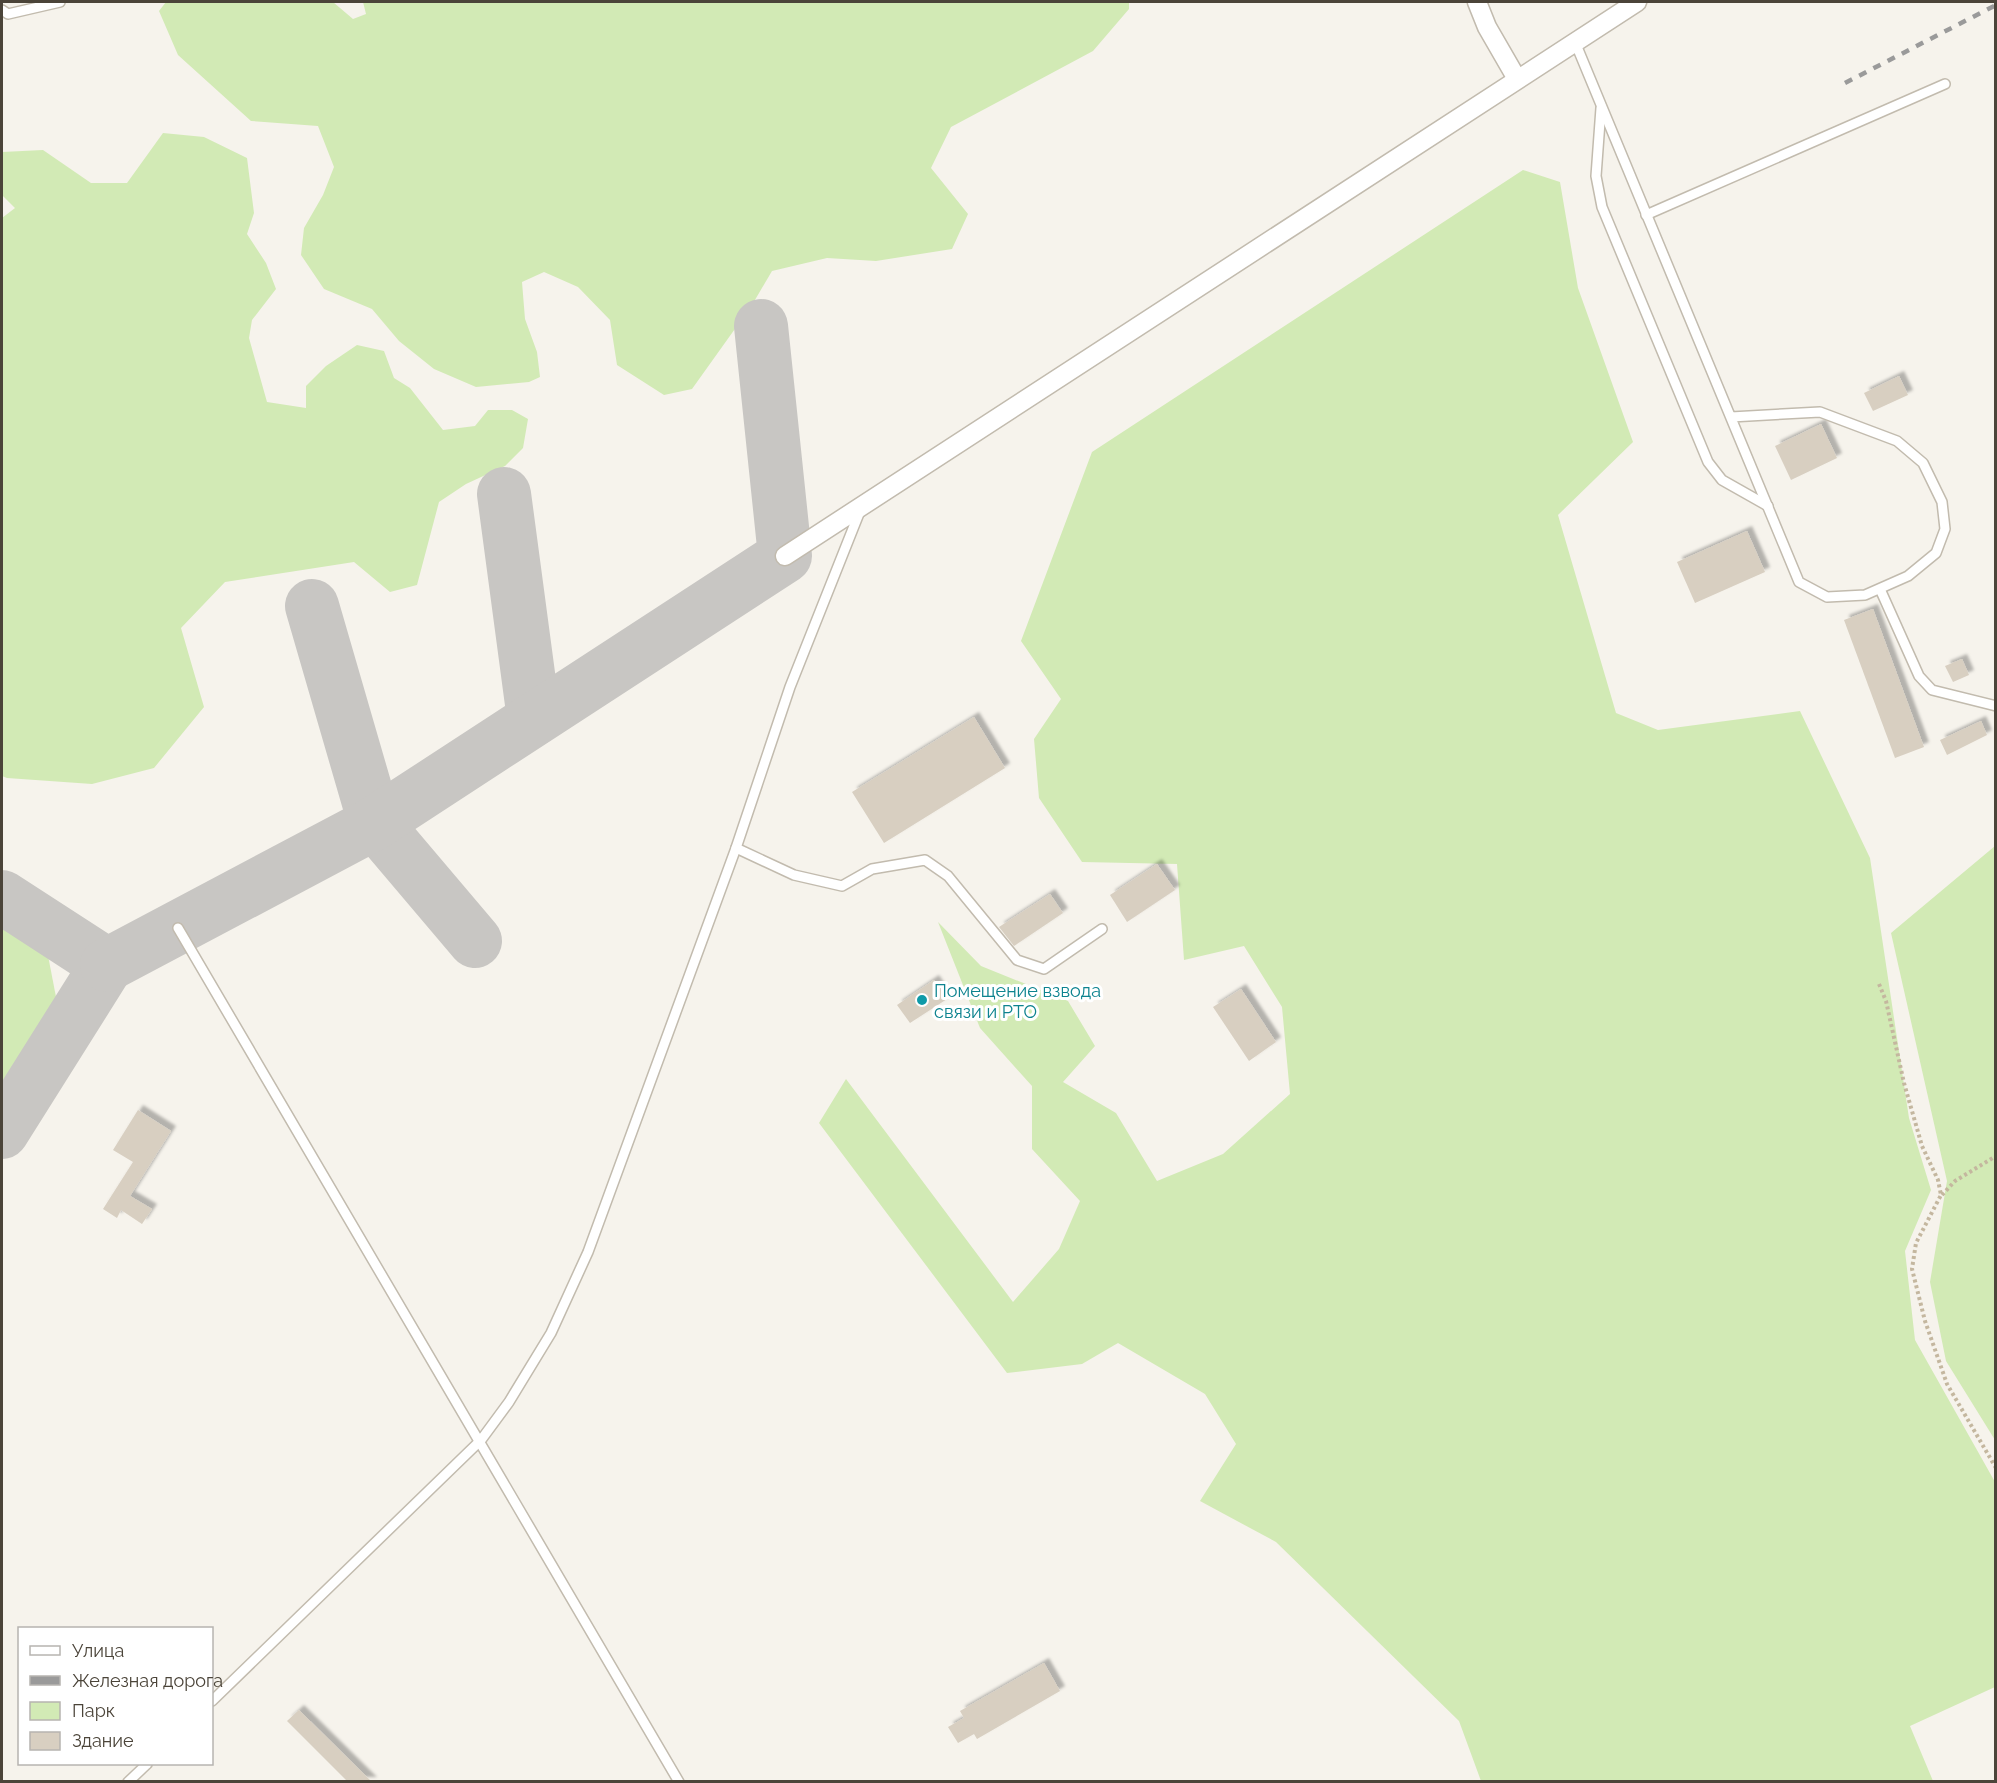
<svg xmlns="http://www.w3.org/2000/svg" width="1997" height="1783" font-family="Raleway,sans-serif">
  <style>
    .green { fill: #d2eab5 }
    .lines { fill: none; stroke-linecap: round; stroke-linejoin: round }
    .taxiway { stroke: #c8c6c3; stroke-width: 54 }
    .building { fill: #d8cfc1; filter: url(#shadow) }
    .lane-casing { stroke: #c2bbae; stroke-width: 12 }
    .street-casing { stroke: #c2bbae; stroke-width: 21 }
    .path { stroke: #c4b79f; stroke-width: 4; stroke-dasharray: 3 3; stroke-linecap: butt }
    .lane { stroke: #fff; stroke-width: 9 }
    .street { stroke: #fff; stroke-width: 18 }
    .rail { stroke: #9a9a9a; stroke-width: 4.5; stroke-dasharray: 8 8; stroke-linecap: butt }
    .culture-dot { fill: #0f9aa8; stroke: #fff; stroke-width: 2 }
    .labels { text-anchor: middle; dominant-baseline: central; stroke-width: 6; stroke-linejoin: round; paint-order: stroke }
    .culture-label { font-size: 18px; fill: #0d838f; stroke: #fff; text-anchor: start }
  </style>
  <defs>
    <filter id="shadow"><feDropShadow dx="5" dy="-5" stdDeviation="1.5" flood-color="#0004"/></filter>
  </defs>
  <rect width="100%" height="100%" fill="#f6f3ec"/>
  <g class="green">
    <polygon points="166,2 333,2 353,19 366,14 363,2 1129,2 1129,9 1093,51 951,127 931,168 968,214 952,249 876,261 827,258 772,271 752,305 692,389 664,395 617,365 610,320 578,287 544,272 522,282 525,319 537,352 540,377 529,382 476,387 434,369 399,341 372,309 324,289 301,255 304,228 323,195 334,167 318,126 251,121 178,55 159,11"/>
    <polygon points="163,133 204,137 247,158 254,213 247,234 266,263 276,289 252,320 249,338 267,402 306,408 306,386 326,366 357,345 384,351 394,378 410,388 443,430 475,426 488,410 512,410 528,419 523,448 505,466 466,484 439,502 417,585 390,592 354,562 225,582 181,628 204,707 154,768 92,784 7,778 2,776 2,218 15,208 2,195 2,152 43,150 91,183 127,183"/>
    <polygon points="1523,170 1560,182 1578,288 1633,442 1558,515 1616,713 1658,730 1800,711 1870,858 1909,1118 1931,1190 1905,1251 1915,1340 1995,1482 1995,1687 1910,1726 1933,1781 1481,1781 1459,1721 1276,1542 1200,1501 1236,1444 1205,1394 1118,1343 1082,1364 1007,1373 819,1123 846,1079 1013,1302 1059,1249 1080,1201 1032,1149 1032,1086 980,1028 938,922 981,966 1068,1001 1095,1046 1063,1082 1116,1113 1157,1181 1223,1154 1290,1094 1282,1007 1244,946 1184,960 1177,864 1082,862 1039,798 1034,739 1061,699 1021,641 1092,452"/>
    <polygon points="1995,846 1995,1440 1946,1361 1930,1282 1947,1181 1891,933"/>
    <polygon points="2,913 45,940 56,997 2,1084"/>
  </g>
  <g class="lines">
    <g class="taxiway">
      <polyline points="504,494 534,719"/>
      <polyline points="312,606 375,823 475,941"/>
      <polyline points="2,897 107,965 2,1132"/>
      <polyline points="107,965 375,823 785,556 761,326"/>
    </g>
  </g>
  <g class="building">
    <polygon points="1899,376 1908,395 1873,411 1864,393"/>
    <polygon points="1821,424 1837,458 1791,480 1775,446"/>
    <polygon points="1747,531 1765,572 1695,603 1677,562"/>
    <polygon points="1873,609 1924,747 1895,758 1844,620"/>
    <polygon points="1962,659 1969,675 1953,682 1945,666"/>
    <polygon points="974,717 1005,768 884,843 852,792"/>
    <polygon points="1981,721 1987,735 1947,755 1940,740"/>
    <polygon points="1157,864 1175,890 1127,922 1110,895"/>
    <polygon points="1050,894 1063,913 1014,946 999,927"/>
    <polygon points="934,980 947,999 910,1023 897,1005"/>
    <polygon points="1241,989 1276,1042 1249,1061 1213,1007"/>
    <polygon points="138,1110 171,1131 130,1196 152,1209 142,1224 121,1210 117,1218 103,1209 133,1162 113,1150"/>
    <polygon points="1044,1663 1060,1691 977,1739 974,1734 958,1743 948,1727 964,1718 960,1711"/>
    <polygon points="299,1710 372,1782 348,1782 287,1721"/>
  </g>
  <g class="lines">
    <g class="lane-casing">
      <g id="lane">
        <polyline points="2,10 8,14 60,2"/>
        <polyline points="1575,42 1799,582 1827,597 1865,595 1908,576 1936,553 1945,529 1942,502 1923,463 1897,441 1820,412 1731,417"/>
        <polyline points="1601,108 1596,176 1602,207 1708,462 1722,480 1768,506"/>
        <polyline points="1646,215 1945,84"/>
        <polyline points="1880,589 1919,676 1932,690 1996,706"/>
        <polyline points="736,848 794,875 842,886 872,869 925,860 948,876 1017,960 1044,969 1102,929"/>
        <polyline points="178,928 679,1782"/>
        <polyline points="212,1701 481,1440 509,1402 551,1333 588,1252 736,848 790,687 860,511"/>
        <polyline points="128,1782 147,1764"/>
      </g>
    </g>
    <g class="street-casing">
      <g id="street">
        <polyline points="1477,2 1487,27 1517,79"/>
        <polyline points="785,556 1637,2"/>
      </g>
    </g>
    <g class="path">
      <polyline points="1879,984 1886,1001 1904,1083 1922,1146 1938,1180 1941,1195 1916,1243 1912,1269 1925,1321 1947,1384 1996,1468"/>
      <polyline points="1942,1195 1955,1181 1996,1156"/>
    </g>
    <use href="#lane" class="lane"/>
    <use href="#street" class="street"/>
    <polyline class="rail" points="1845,83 1996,5"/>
  </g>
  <circle class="culture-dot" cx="922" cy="1000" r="6"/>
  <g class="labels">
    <g class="culture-label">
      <text x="934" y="990">Помещение взвода<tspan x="934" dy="21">связи и РТО</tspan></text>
    </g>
  </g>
  <rect width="1997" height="1783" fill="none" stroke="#4b4439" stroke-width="6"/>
  <rect x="18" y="1627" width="195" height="138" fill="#ffffff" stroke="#b7b4b0" stroke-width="1.5"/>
  <rect x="30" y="1646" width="30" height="9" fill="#ffffff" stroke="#b7b4b0" stroke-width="1.5"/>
  <text x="72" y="1657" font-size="18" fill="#4b4439">Улица</text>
  <rect x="30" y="1676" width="30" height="9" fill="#9a9a9a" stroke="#b7b4b0" stroke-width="1.5"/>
  <text x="72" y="1687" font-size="18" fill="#4b4439">Железная дорога</text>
  <rect x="30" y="1702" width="30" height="18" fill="#d2eab5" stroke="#b7b4b0" stroke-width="1.5"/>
  <text x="72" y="1717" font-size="18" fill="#4b4439">Парк</text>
  <rect x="30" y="1732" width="30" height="18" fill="#d8cfc1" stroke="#b7b4b0" stroke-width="1.5"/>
  <text x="72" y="1747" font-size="18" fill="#4b4439">Здание</text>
</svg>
